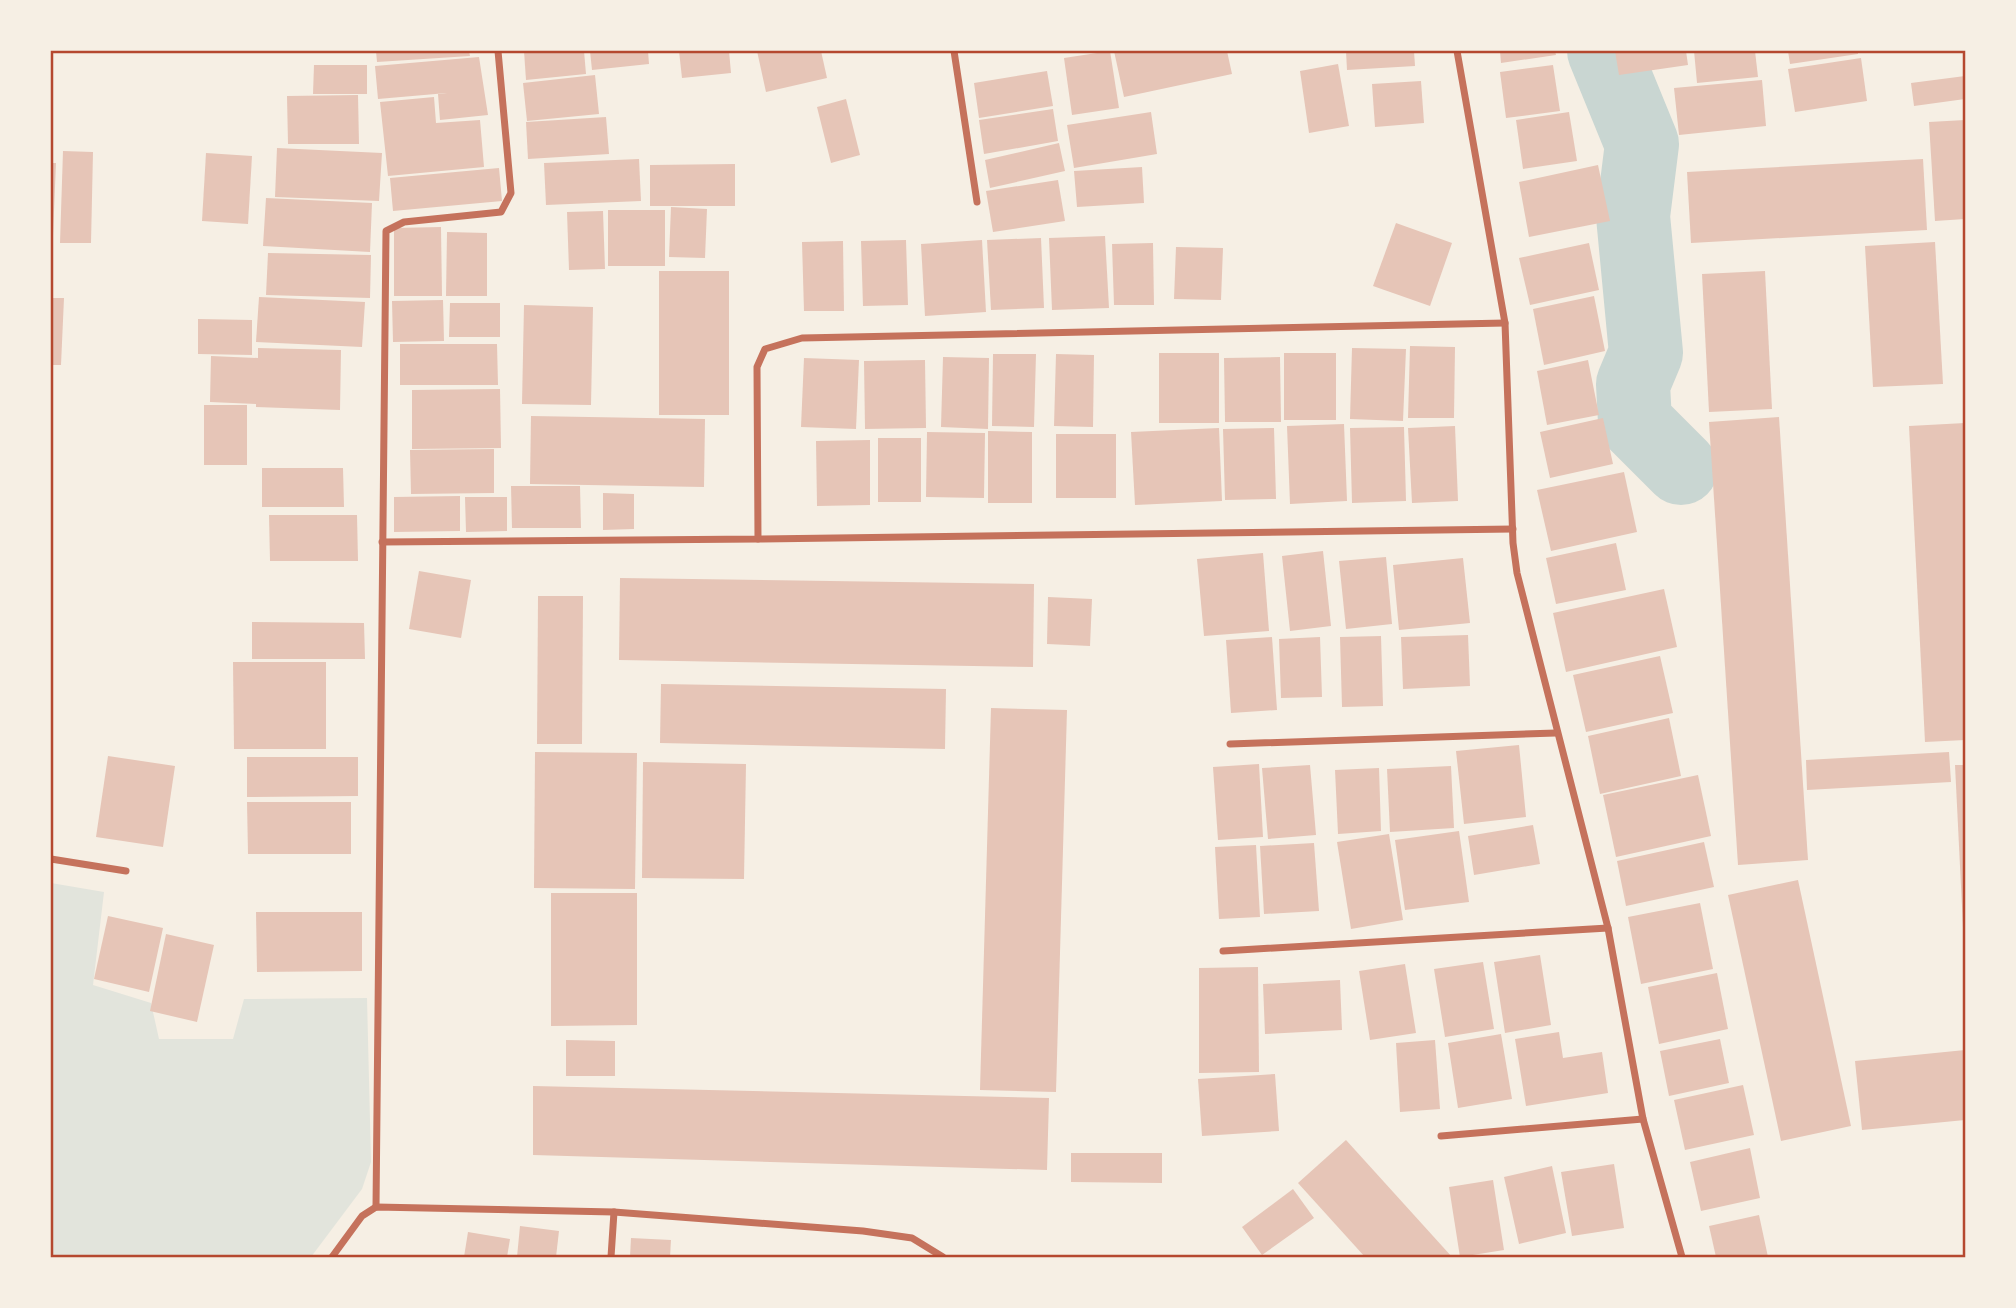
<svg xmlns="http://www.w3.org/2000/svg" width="2016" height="1308" font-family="Figtree,sans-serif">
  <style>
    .green { fill: #e2e4dc }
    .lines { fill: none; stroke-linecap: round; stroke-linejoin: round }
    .river { stroke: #c9d6d2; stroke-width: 74 }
    .building { fill: #e6c5b7 }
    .minor { stroke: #c5725c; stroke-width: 7 }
    .neatline { fill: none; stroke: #b5482f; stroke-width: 2.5 }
  </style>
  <rect width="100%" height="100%" fill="#f6efe4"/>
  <polygon class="green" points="51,883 104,892 93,985 151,1003 159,1039 233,1039 244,999 367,998 371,1162 362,1189 311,1257 51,1257"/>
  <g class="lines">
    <polyline class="river" points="1604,51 1642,144 1633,216 1646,353 1633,384 1635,422 1681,468"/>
  </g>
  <g class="building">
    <polygon points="376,51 469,51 470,56 377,62"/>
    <polygon points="524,51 584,51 586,74 526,80"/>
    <polygon points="590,51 648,51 649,64 592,70"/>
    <polygon points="679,51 729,51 731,73 682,78"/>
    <polygon points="757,51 821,51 827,78 766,92"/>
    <polygon points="1110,51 1119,108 1072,115 1064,58"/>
    <polygon points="1114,51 1227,51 1232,74 1124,97"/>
    <polygon points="1346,51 1414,51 1415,66 1347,70"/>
    <polygon points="1500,51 1555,51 1556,55 1501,63"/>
    <polygon points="1615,51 1686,51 1688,65 1619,75"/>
    <polygon points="1694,51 1755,51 1758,77 1697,83"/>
    <polygon points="1788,51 1858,51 1858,54 1790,64"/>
    <polygon points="479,57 488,115 440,120 438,94 447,93 378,99 375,66"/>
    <polygon points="1861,58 1867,101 1795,112 1788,69"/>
    <polygon points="1338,64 1349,126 1309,133 1300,71"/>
    <polygon points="314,65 367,65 367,94 313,94"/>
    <polygon points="1553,65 1560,111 1506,118 1500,72"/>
    <polygon points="1047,71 1053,106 979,118 974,83"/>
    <polygon points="595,75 599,114 527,121 523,83"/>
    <polygon points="1965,76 1965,99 1914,106 1911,83"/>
    <polygon points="1762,80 1766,126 1679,135 1674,88"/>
    <polygon points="1421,81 1424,123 1375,127 1372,84"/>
    <polygon points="358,95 359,144 288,144 287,96"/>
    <polygon points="434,97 436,123 480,120 484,167 388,176 380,102"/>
    <polygon points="846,99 860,155 831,163 817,107"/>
    <polygon points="1053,109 1058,141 984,154 979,120"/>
    <polygon points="1151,112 1157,154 1074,168 1067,125"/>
    <polygon points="1569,112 1577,161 1523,169 1516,120"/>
    <polygon points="606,117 609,154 528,159 526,122"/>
    <polygon points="1965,120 1965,219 1935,221 1929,122"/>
    <polygon points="1059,143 1065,171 990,188 985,160"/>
    <polygon points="277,148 382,153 379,201 275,197"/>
    <polygon points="63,151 93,152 91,243 60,243"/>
    <polygon points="206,153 252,156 248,224 202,221"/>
    <polygon points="639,159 641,201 546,205 544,163"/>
    <polygon points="1923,159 1927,230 1691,243 1687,172"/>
    <polygon points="51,163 56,163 53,235 51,235"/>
    <polygon points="735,164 735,206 650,206 650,165"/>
    <polygon points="1598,165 1610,221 1529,237 1519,182"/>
    <polygon points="1142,167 1144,203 1077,207 1074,171"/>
    <polygon points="499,168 502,201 393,211 390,178"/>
    <polygon points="1058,180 1065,221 993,232 986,191"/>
    <polygon points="266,198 372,203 370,252 263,246"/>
    <polygon points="671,207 707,209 705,258 669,257"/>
    <rect x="608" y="210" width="57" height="56"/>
    <polygon points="603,211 605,269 569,270 567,212"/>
    <polygon points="1396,223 1452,243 1430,306 1373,286"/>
    <polygon points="441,227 442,296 394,296 394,228"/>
    <polygon points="447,232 487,233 487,296 446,296"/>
    <polygon points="1105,236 1109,308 1052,310 1049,238"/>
    <polygon points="1041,238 1044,308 991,310 987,240"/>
    <polygon points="906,240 908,305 863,306 861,241"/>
    <polygon points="982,240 986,312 925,316 921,244"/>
    <polygon points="843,241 844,311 804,311 802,242"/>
    <polygon points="1935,242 1943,384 1873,387 1865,246"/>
    <polygon points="1153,243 1154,305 1114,305 1112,244"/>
    <polygon points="1589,243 1599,290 1530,305 1519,258"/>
    <polygon points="1176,247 1223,248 1221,300 1174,299"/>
    <polygon points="268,253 371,255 370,298 266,295"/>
    <rect x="659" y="271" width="70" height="144"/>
    <polygon points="1765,271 1772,409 1709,412 1702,274"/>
    <polygon points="1594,296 1605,351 1544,365 1533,309"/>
    <polygon points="259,297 365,302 362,347 256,342"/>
    <polygon points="51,298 64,298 61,365 51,365"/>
    <polygon points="443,300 444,341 393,342 392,301"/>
    <polygon points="450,303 500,303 500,337 449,337"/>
    <polygon points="524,305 593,307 591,405 522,404"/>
    <polygon points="198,319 252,320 252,355 198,354"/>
    <polygon points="400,344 497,344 498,385 400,385"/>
    <polygon points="1410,346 1455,347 1454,418 1408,418"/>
    <polygon points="258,348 341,350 340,410 256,407 256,404 210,402 211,356 258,358"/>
    <polygon points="1352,348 1406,349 1403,421 1350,419"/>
    <rect x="1159" y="353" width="60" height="70"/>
    <rect x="1284" y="353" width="52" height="67"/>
    <polygon points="993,354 1036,354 1034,427 992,426"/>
    <polygon points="1056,354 1094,355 1093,427 1054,426"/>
    <polygon points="943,357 989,358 988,429 941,427"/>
    <polygon points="1280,357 1281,422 1225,422 1224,358"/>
    <polygon points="804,358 859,360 856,429 801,427"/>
    <polygon points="925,360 926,428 865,429 864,361"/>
    <polygon points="1588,360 1599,415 1547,425 1537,371"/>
    <polygon points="500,389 501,448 412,449 412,390"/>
    <rect x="204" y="405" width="43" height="60"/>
    <polygon points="531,416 705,419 704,487 530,484"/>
    <polygon points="1779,417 1808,860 1738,865 1709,422"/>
    <polygon points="1603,418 1613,464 1550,478 1540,432"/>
    <polygon points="1965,423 1965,740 1925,742 1909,426"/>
    <polygon points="1344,424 1347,501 1290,504 1287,426"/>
    <polygon points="1455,426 1458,501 1412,503 1408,428"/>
    <polygon points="1404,427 1406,501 1352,503 1350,428"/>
    <polygon points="1219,428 1222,501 1135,505 1131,432"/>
    <polygon points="1274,428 1276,499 1225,500 1223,429"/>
    <polygon points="988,431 1032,432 1032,503 988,503"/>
    <polygon points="927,432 985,433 984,498 926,497"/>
    <rect x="1056" y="434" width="60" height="64"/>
    <rect x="878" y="438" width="43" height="64"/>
    <polygon points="870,440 870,505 817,506 816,441"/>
    <polygon points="494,449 494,493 411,494 410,450"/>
    <polygon points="262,468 343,468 344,507 262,507"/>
    <polygon points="1624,472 1637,532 1551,551 1537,490"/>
    <polygon points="511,486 580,486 581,528 512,528"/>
    <polygon points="603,493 634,494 634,529 603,530"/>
    <polygon points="460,496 460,531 394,532 394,497"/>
    <polygon points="465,497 507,497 507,531 466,532"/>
    <polygon points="269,515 357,515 358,561 270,561"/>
    <polygon points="1616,543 1626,590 1556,604 1546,558"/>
    <polygon points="1323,551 1331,626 1290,631 1282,556"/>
    <polygon points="1263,553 1269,631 1204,636 1197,559"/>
    <polygon points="1386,557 1392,624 1346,629 1339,561"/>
    <polygon points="1463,558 1470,623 1399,630 1393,565"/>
    <polygon points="419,571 471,580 461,638 409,629"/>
    <polygon points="620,578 1034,584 1033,667 619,660"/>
    <polygon points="1664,589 1677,647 1566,672 1553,613"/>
    <polygon points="538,596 583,596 582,744 537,744"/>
    <polygon points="1048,597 1092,599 1090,646 1047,644"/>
    <polygon points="252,622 364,623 365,659 252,659"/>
    <polygon points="1468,635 1470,686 1403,689 1401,637"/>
    <polygon points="1381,636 1383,706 1342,707 1340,637"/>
    <polygon points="1272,637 1277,710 1231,713 1226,640"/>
    <polygon points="1320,637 1322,697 1281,698 1279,639"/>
    <polygon points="1660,656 1673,713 1586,732 1573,675"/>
    <polygon points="233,662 326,662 326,749 234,749"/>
    <polygon points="661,684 946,689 945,749 660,743"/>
    <polygon points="991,708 1067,710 1056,1092 980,1090"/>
    <polygon points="1669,718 1681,776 1600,794 1588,736"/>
    <polygon points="1519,745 1526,817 1464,824 1456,751"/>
    <polygon points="535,752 637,753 635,889 534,888"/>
    <polygon points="1949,752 1951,782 1807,790 1806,760"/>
    <polygon points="108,756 175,766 163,847 96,837"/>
    <polygon points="247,757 358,757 358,796 247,797"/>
    <polygon points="643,762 746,764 744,879 642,878"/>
    <polygon points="1259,764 1263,837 1218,840 1213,767"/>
    <polygon points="1310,765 1316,835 1268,839 1262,768"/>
    <polygon points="1955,765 1965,765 1965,927 1963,927"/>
    <polygon points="1451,766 1454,828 1390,832 1387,769"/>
    <polygon points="1379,768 1381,831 1338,834 1335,770"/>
    <polygon points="1698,775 1711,836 1616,857 1603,795"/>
    <polygon points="247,802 351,802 351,854 248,854"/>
    <polygon points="1533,825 1540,864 1474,875 1468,836"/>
    <polygon points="1459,831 1469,902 1405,910 1395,840"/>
    <polygon points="1389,834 1403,920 1351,929 1337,842"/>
    <polygon points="1704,842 1714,887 1626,906 1617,861"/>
    <polygon points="1314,843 1319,911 1264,914 1260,846"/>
    <polygon points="1256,845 1260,917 1219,919 1215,847"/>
    <polygon points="1798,880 1851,1126 1781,1141 1728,895"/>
    <polygon points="551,893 637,893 637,1025 551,1026"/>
    <polygon points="1700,903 1713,969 1641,984 1628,917"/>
    <polygon points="256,912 362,912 362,971 257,972"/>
    <polygon points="108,916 163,928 149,992 94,979"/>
    <polygon points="166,934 214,945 197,1022 150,1011"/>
    <polygon points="1540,955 1551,1025 1505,1033 1494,962"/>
    <polygon points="1483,962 1494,1029 1445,1037 1434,969"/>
    <polygon points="1405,964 1416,1033 1370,1040 1359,971"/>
    <polygon points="1258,967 1259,1072 1199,1073 1199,968"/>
    <polygon points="1717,973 1728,1029 1659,1044 1648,987"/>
    <polygon points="1340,980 1342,1030 1265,1034 1263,984"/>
    <polygon points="1559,1032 1563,1058 1602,1052 1608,1093 1526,1106 1515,1039"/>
    <polygon points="1501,1034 1512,1099 1458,1108 1448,1043"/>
    <polygon points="1720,1039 1729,1083 1669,1096 1660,1051"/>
    <polygon points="566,1040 615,1041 615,1076 566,1076"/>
    <polygon points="1435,1040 1440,1109 1400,1112 1396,1043"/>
    <polygon points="1965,1050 1965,1120 1862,1130 1855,1061"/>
    <polygon points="1275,1074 1279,1131 1202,1136 1198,1079"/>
    <polygon points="1743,1085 1754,1135 1685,1150 1674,1100"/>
    <polygon points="533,1086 1049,1098 1047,1170 533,1155"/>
    <polygon points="1346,1140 1452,1257 1365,1257 1298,1183"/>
    <polygon points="1750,1148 1760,1198 1701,1211 1690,1162"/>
    <polygon points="1071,1153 1162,1153 1162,1183 1071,1182"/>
    <polygon points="1614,1164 1624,1228 1572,1236 1561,1172"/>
    <polygon points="1552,1166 1566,1233 1519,1244 1504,1177"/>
    <polygon points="1493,1180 1504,1250 1460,1257 1449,1187"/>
    <polygon points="1293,1189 1314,1218 1262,1255 1242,1227"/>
    <polygon points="1759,1215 1768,1257 1716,1257 1709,1226"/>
    <polygon points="520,1226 559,1231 556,1257 517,1257"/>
    <polygon points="468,1232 510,1239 507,1257 464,1257"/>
    <polygon points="631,1238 671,1240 670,1257 630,1257"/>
  </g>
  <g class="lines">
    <g class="minor">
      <polyline points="954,51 977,202"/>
      <polyline points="1457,51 1505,323 1513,543 1517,573 1608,928 1643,1119 1682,1257"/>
      <polyline points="758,539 1513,529"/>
      <polyline points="382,542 758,539 757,367 765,349 802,338 1505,323"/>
      <polyline points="1230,744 1556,733"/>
      <polyline points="51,859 126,871"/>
      <polyline points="1223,951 1608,928"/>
      <polyline points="1441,1136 1643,1119"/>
      <polyline points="376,1207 386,231 404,222 501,212 511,193 498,51"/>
      <polyline points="332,1257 362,1216 376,1207 614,1212 863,1231 912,1238 943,1257"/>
      <polyline points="611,1257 614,1212"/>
    </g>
  </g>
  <rect width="2016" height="1308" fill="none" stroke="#f6efe4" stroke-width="105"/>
  <rect x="52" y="52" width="1912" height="1204" class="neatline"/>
</svg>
